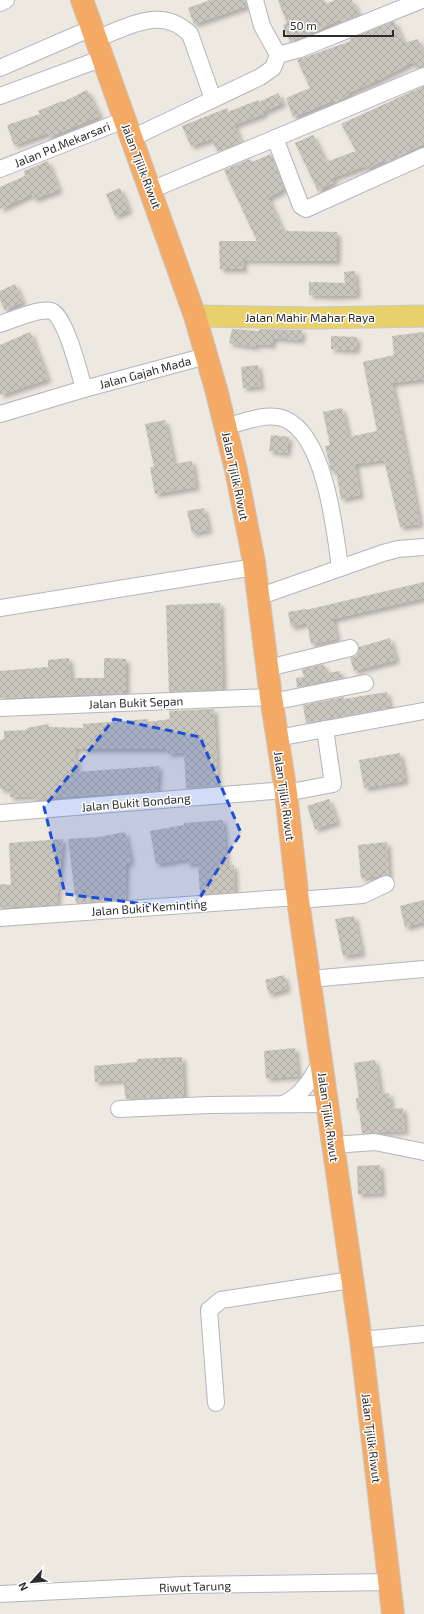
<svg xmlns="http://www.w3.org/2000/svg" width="424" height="1614" font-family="'Exo 2',sans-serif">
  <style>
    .building { fill: url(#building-cross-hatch); filter: url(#shadow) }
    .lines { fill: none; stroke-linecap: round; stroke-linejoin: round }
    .minor-casing { stroke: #b3b5bf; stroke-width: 18 }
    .major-casing { stroke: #c8c8c8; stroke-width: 23 }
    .highway-casing { stroke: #c8c8c8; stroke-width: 24 }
    .minor { stroke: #fff; stroke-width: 16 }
    .major { stroke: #e8d16a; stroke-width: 21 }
    .highway { stroke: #f4aa64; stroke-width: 22 }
    .marked { fill: #1d4ed8; fill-opacity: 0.2; stroke: #1d4ed8; stroke-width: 3; stroke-dasharray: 8 5; stroke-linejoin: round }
    .labels { text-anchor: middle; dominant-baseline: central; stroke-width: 3; stroke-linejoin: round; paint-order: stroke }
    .street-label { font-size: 12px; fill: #2c2c2c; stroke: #fff }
  </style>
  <defs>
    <pattern id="building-cross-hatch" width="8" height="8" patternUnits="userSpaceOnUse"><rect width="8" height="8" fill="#c9c6be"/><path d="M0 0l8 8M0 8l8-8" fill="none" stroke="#adaaa3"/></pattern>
    <filter id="shadow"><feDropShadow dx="3.5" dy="3.5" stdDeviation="2" flood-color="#0004"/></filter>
  </defs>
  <rect width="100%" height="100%" fill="#ede8e0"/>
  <g class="building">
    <polygon points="210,0 246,0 247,6 194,24 188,8"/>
    <polygon points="278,0 324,0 326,4 335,0 352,0 359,15 342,22 340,19 313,33 290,42 283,25 287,23"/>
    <polygon points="394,21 404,43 418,39 424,57 424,67 416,69 413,62 374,82 348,93 349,95 336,102 335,100 293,117 286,98 310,88 297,60 351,41 350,39"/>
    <polygon points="424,86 424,144 386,163 384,160 367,169 365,166 332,178 334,182 318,191 295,143 313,135 326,162 356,151 341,124"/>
    <polygon points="87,90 100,116 49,137 48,133 14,145 7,125 40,114 38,111 62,101 63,102"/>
    <polygon points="278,93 283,103 263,112 264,114 234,125 241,142 218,152 211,139 191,146 182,126 227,108 228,112 258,100 259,102"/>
    <polygon points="271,154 284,189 268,198 283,231 337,232 337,261 243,260 244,269 220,269 219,241 257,241 224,170 250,159 252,162"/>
    <polygon points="48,161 59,190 34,199 32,194 0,209 0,187 25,176 24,171"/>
    <polygon points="120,188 129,210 115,216 106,194"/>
    <polygon points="355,271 357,295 334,296 309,295 309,282 345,283 344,272"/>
    <polygon points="15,284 23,302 5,310 0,300 0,291"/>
    <polygon points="232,329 259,331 259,329 302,330 301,340 273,338 272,345 255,344 256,347 229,343"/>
    <polygon points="30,332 48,379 0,395 0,345"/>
    <polygon points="424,332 424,379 392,383 420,524 400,527 384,460 355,464 360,495 341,499 336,471 331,471 325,446 330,445 323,412 342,408 349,437 377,431 363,362 394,355 392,336"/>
    <polygon points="331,336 357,337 356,350 331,349"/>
    <polygon points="258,365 261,386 243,388 241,367"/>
    <polygon points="165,420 174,464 192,461 196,487 155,494 150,467 154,467 145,424"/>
    <polygon points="271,435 289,437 287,453 269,451"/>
    <polygon points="204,508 209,530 192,533 187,511"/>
    <polygon points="424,582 424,598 333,619 337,639 311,644 307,623 291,627 288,612 306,609 306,610"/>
    <polygon points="220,603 223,689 169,692 166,605"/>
    <polygon points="390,638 396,660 354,671 350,658 357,655 359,647"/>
    <polygon points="69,658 71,678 104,678 104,658 126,659 126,693 0,698 0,671 48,667 48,660"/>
    <polygon points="324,664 326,673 340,671 341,678 297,687 296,678 304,677 302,669"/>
    <polygon points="387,692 390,708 306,723 303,705 344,697 344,699"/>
    <polygon points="214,709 218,786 186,788 184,752 168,754 167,749 75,749 77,772 159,766 157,791 55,797 56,798 33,800 33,796 10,797 10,789 0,789 0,740 4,739 4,731 27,730 27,728 48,724 49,727 83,728 83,724 148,719 148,722 170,719 169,711"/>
    <polygon points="400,753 405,781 364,788 359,760"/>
    <polygon points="329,799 337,822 315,829 307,806"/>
    <polygon points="223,820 227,866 234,865 235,892 200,894 198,863 187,864 187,859 156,864 150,831 184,825 184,823"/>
    <polygon points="125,832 131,862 126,863 125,900 76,903 68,839 99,837"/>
    <polygon points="63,839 57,904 0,908 0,884 11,885 9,843"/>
    <polygon points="387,842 389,875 361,878 358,845"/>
    <polygon points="424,900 424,922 405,927 400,906"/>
    <polygon points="354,916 362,953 343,956 335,919"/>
    <polygon points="284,975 287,989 269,994 265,980"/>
    <polygon points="295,1048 298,1076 266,1078 264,1051"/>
    <polygon points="182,1057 184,1097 126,1099 123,1080 95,1082 94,1066 137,1062 137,1059"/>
    <polygon points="375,1060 381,1095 389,1093 391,1109 403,1108 405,1131 362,1133 359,1109 357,1110 356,1098 359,1098 354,1063"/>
    <polygon points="380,1165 382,1193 358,1194 357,1166"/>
  </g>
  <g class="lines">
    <g class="minor-casing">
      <g id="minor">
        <polyline points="0,3 6,0"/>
        <path d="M 96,39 C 128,27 161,5 190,34 L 213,99"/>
        <polyline points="278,55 300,49 422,0"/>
        <polyline points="0,68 92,28"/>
        <polyline points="0,96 103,58"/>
        <polyline points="132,138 260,77 273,68 278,55 262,26 255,0"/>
        <polyline points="275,138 301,206 306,209 424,156"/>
        <polyline points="0,169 124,120"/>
        <polyline points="151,190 424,76"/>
        <path d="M 0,324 C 12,320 39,308 51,311 C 65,314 80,375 84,389 L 0,414"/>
        <polyline points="84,389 206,356"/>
        <path d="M 225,427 C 243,422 267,412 285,419 C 325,436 335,530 340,568"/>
        <polyline points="258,597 383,553 398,549 424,547"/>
        <polyline points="0,608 255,567"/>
        <polyline points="268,668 350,648"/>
        <polyline points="272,702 365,683"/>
        <polyline points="0,708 271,697"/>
        <polyline points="277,738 423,711"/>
        <polyline points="286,793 333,784 325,729"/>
        <polyline points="0,813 273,791"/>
        <polyline points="298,900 363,895 386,884"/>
        <polyline points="0,918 298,897"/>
        <polyline points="310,979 424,969"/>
        <path d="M 283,1104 C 303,1095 311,1079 322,1060"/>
        <polyline points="119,1109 209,1105 328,1104"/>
        <polyline points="334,1145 375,1142 424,1152"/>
        <polyline points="361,1340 424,1334"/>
        <polyline points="216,1403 209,1310 221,1300 351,1280"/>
        <polyline points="0,1594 184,1585 390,1582"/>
      </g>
    </g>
    <g class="major-casing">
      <polyline id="major" points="195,316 315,318 424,316"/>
    </g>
    <g class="highway-casing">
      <polyline id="highway" points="82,0 195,316 216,389 236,470 254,562 271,697 286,793 298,900 361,1340 393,1614"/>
    </g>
    <use href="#minor" class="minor"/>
    <use href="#major" class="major"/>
    <use href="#highway" class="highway"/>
  </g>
  <path class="marked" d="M 114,719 L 200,737 L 241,833 L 192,910 L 65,894 L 44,807 Z"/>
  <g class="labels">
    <g class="street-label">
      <text transform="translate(62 144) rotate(-22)">Jalan Pd.Mekarsari</text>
      <text transform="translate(142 166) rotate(69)">Jalan Tjilik Riwut</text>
      <text x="310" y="317">Jalan Mahir Mahar Raya</text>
      <text transform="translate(145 372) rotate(-15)">Jalan Gajah Mada</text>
      <text transform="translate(236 476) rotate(78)">Jalan Tjilik Riwut</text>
      <text transform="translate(136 702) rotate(-2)">Jalan Bukit Sepan</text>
      <text transform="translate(285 796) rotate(82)">Jalan Tjilik Riwut</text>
      <text transform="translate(136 802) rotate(-5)">Jalan Bukit Bondang</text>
      <text transform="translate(149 907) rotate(-4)">Jalan Bukit Keminting</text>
      <text transform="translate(329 1117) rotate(82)">Jalan Tjilik Riwut</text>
      <text transform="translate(372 1438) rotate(83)">Jalan Tjilik Riwut</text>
      <text transform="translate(195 1586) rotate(-2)">Riwut Tarung</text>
    </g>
  </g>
  <g transform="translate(32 1582) rotate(243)" stroke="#ffffff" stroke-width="3" paint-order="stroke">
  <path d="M0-3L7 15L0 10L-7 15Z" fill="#2c2c2c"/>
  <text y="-6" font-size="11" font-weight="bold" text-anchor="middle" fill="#2c2c2c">N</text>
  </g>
  <path d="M284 30v6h109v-6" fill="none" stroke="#2c2c2c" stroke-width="2"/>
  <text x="290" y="30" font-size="12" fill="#2c2c2c" stroke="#ffffff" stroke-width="3" paint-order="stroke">50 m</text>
</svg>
